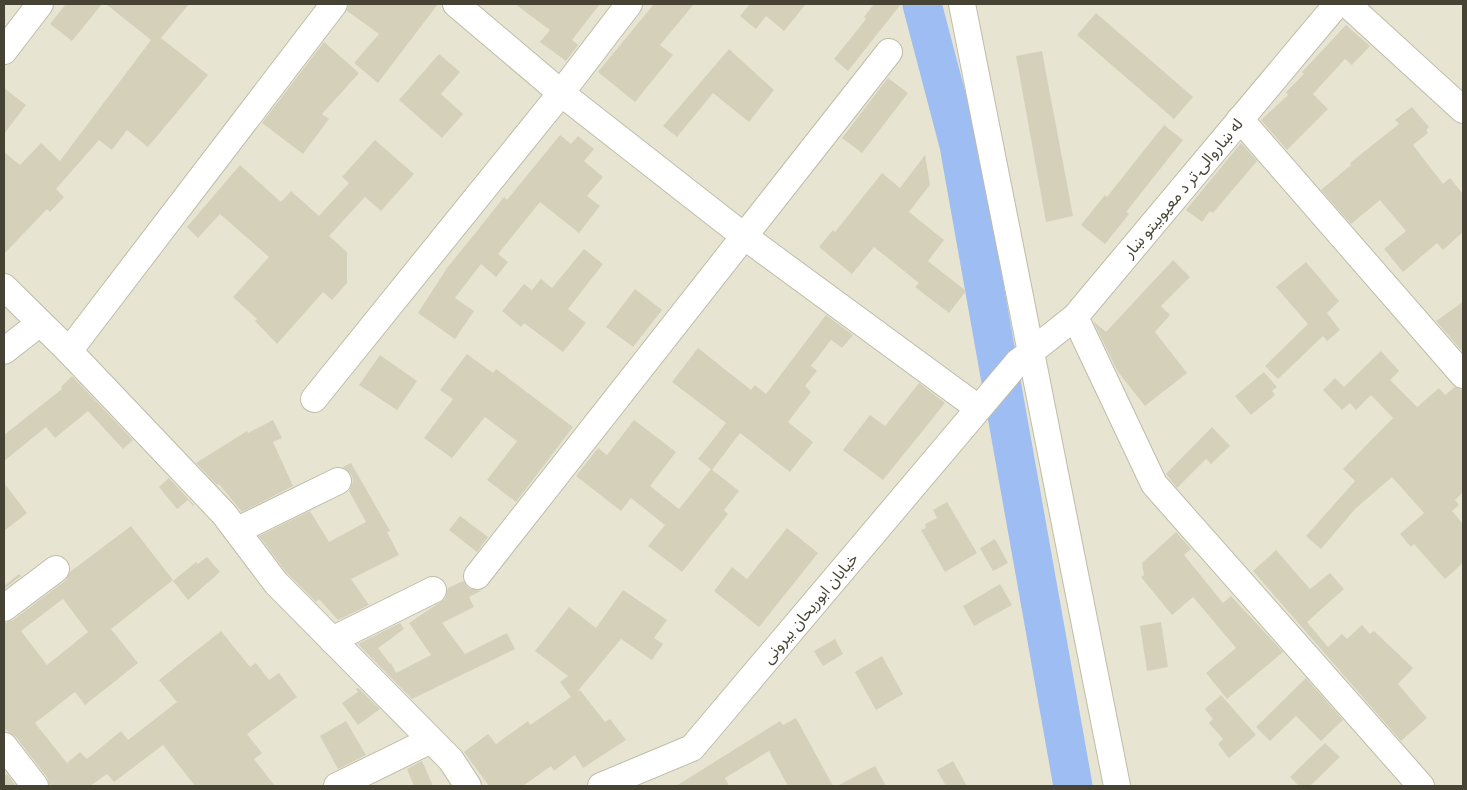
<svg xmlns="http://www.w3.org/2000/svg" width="1467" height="790" font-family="Cabin,'Noto Sans Arabic',sans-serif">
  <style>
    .residential { fill: #e7e5d2 }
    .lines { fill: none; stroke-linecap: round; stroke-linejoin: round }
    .river { stroke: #9dbdf3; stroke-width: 39 }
    .building { fill: #d5d0b9; fill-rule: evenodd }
    .minor-casing { stroke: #bfbca7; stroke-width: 28 }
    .minor { stroke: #fff; stroke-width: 26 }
    .labels { text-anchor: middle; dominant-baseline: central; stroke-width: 4; stroke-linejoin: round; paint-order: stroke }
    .street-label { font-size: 16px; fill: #464334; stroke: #fff }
  </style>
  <rect width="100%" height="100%" fill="#f3f2e4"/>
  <rect class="residential" x="4" y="4" width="1459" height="782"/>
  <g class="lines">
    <polyline class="river" points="922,4 959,145 1073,786"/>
  </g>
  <g class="building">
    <polygon points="66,4 102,4 72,41 50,24"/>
    <polygon points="106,4 189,4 161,38 208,75 148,147 127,130 112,150 99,140 56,189 64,197 50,212 47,209 4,254 4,152 20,165 41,143 60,161 151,40"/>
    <polygon points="349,4 438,4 378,83 354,63 379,34 347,11"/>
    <polygon points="515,4 600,4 572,40 578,45 566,61 540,42 550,30"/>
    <polygon points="654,4 694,4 660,45 673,55 635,102 598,72"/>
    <polygon points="750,4 806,4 784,31 766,16 756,29 740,16"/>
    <polygon points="874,4 901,4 848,71 834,59 866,19 864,17"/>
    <polygon points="1096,13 1193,97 1174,119 1077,35"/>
    <polygon points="1346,25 1370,46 1352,65 1345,59 1313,94 1328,109 1287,150 1261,120 1288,95 1286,92 1304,74 1302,72"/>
    <polygon points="324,42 359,73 322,114 329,119 303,154 262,123"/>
    <polygon points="729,49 774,90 749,122 713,93 677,137 663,126"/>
    <polygon points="1042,51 1073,216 1046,222 1016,56"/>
    <polygon points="439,54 460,72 441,94 463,114 442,138 399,100"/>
    <polygon points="888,78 908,93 862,153 842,138"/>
    <polygon points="4,88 26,105 4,134"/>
    <polygon points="1412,107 1429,127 1426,130 1428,133 1413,145 1443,184 1450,178 1463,194 1463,232 1443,250 1437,243 1403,272 1384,249 1406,231 1380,200 1351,224 1321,190 1351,165 1350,163 1399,124 1395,120"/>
    <polygon points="1164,125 1183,140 1126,212 1129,214 1105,244 1081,225 1105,195 1107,197"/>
    <polygon points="560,135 571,144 578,136 594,149 584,161 603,177 587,196 600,206 579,233 540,202 498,254 508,262 496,277 481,264 455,298 474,311 455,339 418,313 447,268 477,231 504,197 507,200"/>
    <polygon points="375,140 414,174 381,211 365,197 329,236 347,252 347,283 332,300 323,292 277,344 255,321 257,319 233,297 269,257 220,214 198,238 187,227 240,165 281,202 291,191 319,216 349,183 342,177"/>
    <polygon points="1241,143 1257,161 1213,213 1210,211 1202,222 1186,210"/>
    <polygon points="925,155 930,185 909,212 944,240 928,261 966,291 949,313 915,287 919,283 874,247 852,274 819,247 833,230 835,232 882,173 900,188"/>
    <polygon points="584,249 603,264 568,309 586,323 563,352 524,323 521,327 502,311 524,284 532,290 541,279 552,288"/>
    <polygon points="1173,260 1190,277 1161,306 1170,315 1155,332 1187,373 1145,406 1118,372 1093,321 1106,332"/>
    <polygon points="1306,262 1339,301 1327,313 1340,330 1327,341 1323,336 1278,379 1265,366 1308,324 1276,287"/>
    <polygon points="635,289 662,310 633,347 606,327"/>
    <polygon points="1463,302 1463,352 1436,321"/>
    <polygon points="826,315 853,335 842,348 831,340 811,366 817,371 805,386 811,392 788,422 813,442 790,472 740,433 712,470 698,459 726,423 672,382 698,348 751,390 755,385 766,394"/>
    <polygon points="1381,351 1399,371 1390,380 1417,407 1439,388 1445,395 1455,387 1463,390 1463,492 1455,500 1459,505 1452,511 1463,524 1463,563 1445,579 1414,544 1411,547 1400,534 1424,513 1392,477 1355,509 1321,549 1306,536 1355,481 1343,469 1393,418 1371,395 1356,410 1350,403 1342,410 1323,390 1335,378 1344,387"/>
    <polygon points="467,354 493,373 496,369 573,427 516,502 487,480 517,441 485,417 452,458 424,438 453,399 440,390"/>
    <polygon points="380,355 417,381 397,410 359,385"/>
    <polygon points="1264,372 1277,387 1272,391 1275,395 1251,415 1235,396"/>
    <polygon points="72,376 133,440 123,449 88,411 55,438 46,427 4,461 4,435 62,389 61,387"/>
    <polygon points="919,383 945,403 883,480 843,450 870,415 885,426"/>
    <polygon points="273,420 282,438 273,442 293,486 242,512 219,484 217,485 196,463 247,431 248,433"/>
    <polygon points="634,420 676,452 650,486 679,509 711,469 739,491 724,510 728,514 682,572 648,546 665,525 631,498 621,511 576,476 598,448 607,455"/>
    <polygon points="1212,427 1230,446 1211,464 1206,459 1177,488 1166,474"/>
    <polygon points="351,463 390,531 387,532 399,555 351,579 369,605 338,620 319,599 316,602 287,573 259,536 310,511 329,542 366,522 349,491 353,482 352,475 343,467"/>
    <polygon points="169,478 194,505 193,506 188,500 177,509 159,487"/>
    <polygon points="4,483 27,513 4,531"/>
    <polygon points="947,502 977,553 945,572 921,530 926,528 925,524 937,518 933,510"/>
    <polygon points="460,516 488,537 477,552 449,530"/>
    <path d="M 131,526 L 173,580 L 111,629 L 138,663 L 85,705 L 75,692 L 35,723 L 67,763 L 80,752 L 87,759 L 121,731 L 128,740 L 177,702 L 159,680 L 221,631 L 250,667 L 256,663 L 269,680 L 279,673 L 297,697 L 247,734 L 262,753 L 254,759 L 275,786 L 195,786 L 163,745 L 114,782 L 107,774 L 90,786 L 50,786 L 47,777 L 16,737 L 4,729 L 4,623 L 13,620 L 65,581 L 70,572 ZM 63,599 L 88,632 L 47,665 L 21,631 Z"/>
    <polygon points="787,528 818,553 759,627 714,591 732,567 747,579"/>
    <polygon points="1176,532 1191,549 1184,555 1223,603 1231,596 1283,652 1227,699 1206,673 1236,648 1193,597 1172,615 1141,577 1144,575 1142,563"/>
    <polygon points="995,539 1008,563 993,571 980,548"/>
    <polygon points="1276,550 1310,589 1330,573 1344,589 1307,622 1328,647 1342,634 1347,639 1362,625 1370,634 1374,631 1413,668 1398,684 1427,718 1401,741 1253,571"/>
    <polygon points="207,557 220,572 188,600 173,581 196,562 198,564"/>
    <polygon points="19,574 21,576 4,589 4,586"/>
    <polygon points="463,581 468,588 481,591 469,597 474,607 442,623 465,654 507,633 515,649 412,699 358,644 400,623 404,629 378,648 390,664 391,663 396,673 431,655 409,623 445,599 448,588"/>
    <polygon points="1000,584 1012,605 974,626 963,606"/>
    <polygon points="623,590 667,620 654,638 663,644 652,660 621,639 577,692 580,690 605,722 610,719 626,740 583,768 575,755 554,771 551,766 523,786 489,786 464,752 488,734 496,744 528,721 530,725 571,697 560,682 568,676 535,651 569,607 596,628"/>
    <polygon points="1161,622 1168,667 1147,671 1140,626"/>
    <polygon points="835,639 843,654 823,666 814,651"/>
    <polygon points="882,656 903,694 876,710 855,672"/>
    <polygon points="1306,678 1343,720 1321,741 1296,716 1270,741 1256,727"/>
    <polygon points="358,688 380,709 358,725 342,703 358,692 356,689"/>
    <polygon points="1221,695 1256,735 1229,758 1218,744 1223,739 1209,723 1213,719 1205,709"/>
    <polygon points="796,718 833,786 788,786 769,751 725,778 729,786 676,786 780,721 783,725"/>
    <polygon points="346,721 366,755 338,769 320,736"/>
    <polygon points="1325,743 1340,757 1310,786 1299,786 1290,777"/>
    <polygon points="422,761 433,786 414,786 407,769"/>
    <polygon points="953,761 967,786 946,786 937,770"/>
    <polygon points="875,766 886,786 837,786"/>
    <polygon points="7,774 16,786 4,786 4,775"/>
  </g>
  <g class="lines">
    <g class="minor-casing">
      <g id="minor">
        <polyline points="456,4 561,93 745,237 978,408"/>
        <polyline points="962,4 1117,786"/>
        <polyline points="1347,4 1463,110"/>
        <polyline points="4,51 40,4"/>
        <polyline points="1240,119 1463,375"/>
        <polyline points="4,287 69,351 224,514 276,583 451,760 468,786"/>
        <polyline points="1075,317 1154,484 1421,786"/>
        <polyline points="4,351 40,323"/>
        <polyline points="69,351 334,4"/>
        <polyline points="314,399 561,93 629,4"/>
        <polyline points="238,530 338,481"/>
        <polyline points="477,576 889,52"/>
        <polyline points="4,608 56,569"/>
        <polyline points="332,640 433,590"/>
        <polyline points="4,746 35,786"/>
        <polyline points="337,786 431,740"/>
        <polyline points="601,786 692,748 1018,362 1075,317 1337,4"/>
      </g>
    </g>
    <use href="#minor" class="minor"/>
  </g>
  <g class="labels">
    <g class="street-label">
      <text transform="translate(1183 188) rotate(-50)">له ښاروالۍ تر د معیوبیتو ښار</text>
      <text transform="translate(810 608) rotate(-50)">خیابان ابوریحان بیرونی</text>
    </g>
  </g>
  <rect width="1467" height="790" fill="none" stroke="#464334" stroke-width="10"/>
</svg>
